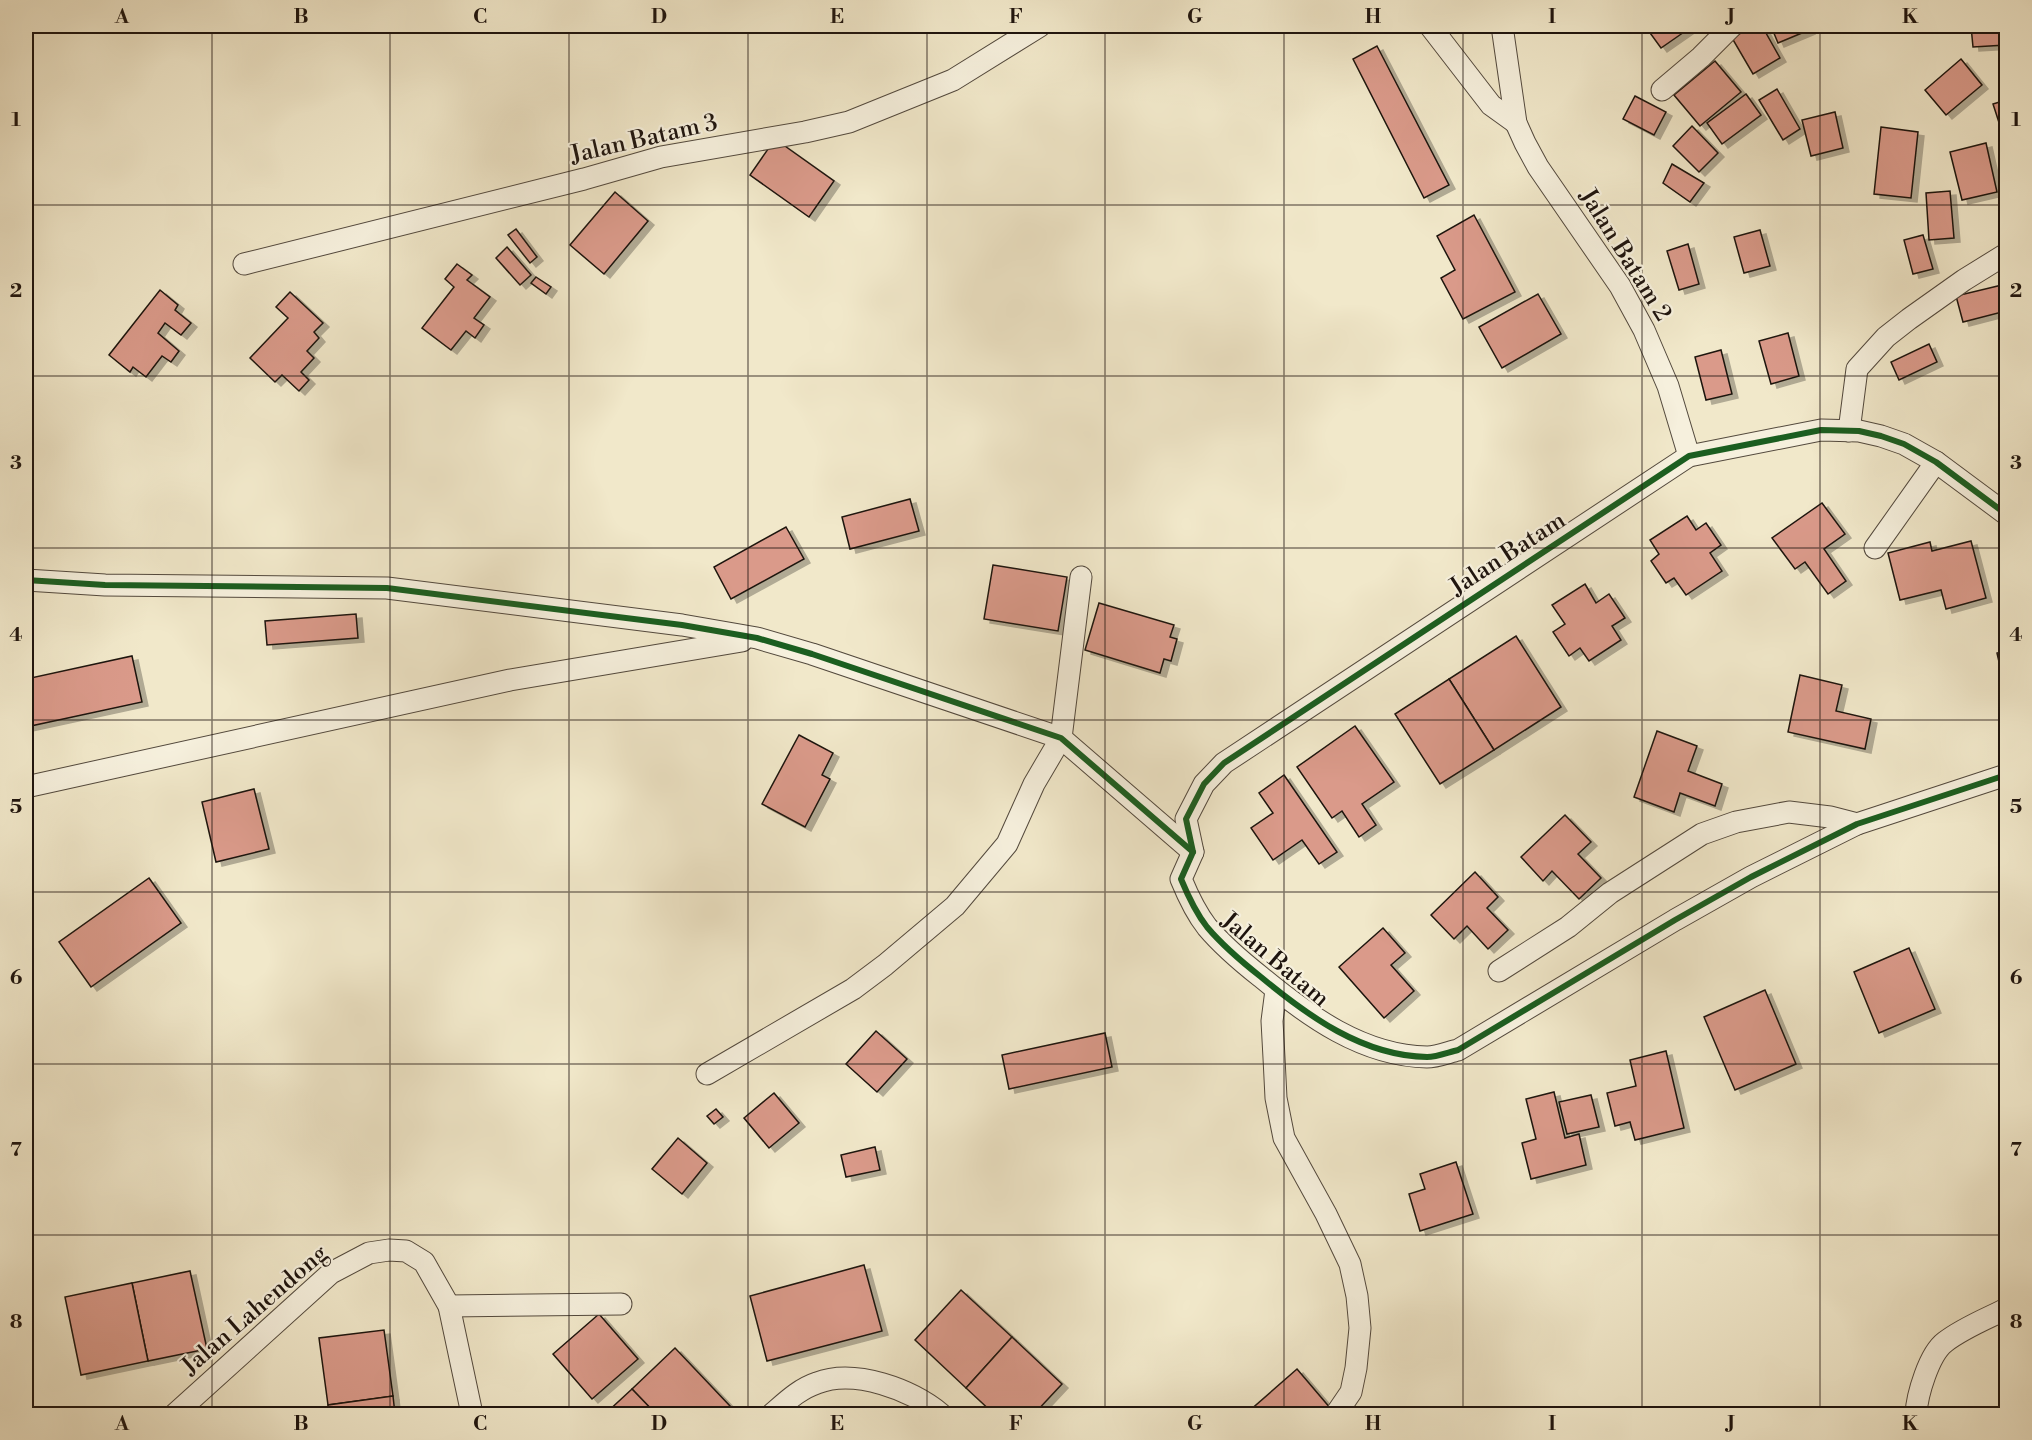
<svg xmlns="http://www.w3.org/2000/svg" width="2032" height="1440" font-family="'Libre Bodoni',serif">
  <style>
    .building { fill: #da9a8a; stroke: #1e140e; stroke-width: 1.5; filter: url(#shadow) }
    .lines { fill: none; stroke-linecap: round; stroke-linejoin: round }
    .street-casing { stroke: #53493d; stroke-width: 23 }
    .street { stroke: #f6f0dd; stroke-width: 21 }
    .cycleway-casing { stroke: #f6f0dd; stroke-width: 10 }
    .cycleway { stroke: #1b5e20; stroke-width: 6 }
    .grid { fill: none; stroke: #1e140e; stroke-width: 1.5; stroke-opacity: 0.55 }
    .labels { text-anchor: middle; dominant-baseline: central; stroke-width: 4.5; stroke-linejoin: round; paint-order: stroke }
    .street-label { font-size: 24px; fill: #1e140e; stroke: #f6f0dd }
    .neatline { fill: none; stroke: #1e140e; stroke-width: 2 }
    .grid-label { font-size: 20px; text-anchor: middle; font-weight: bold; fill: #1e140e }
  </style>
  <defs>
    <filter id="shadow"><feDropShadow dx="6" dy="4" stdDeviation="0" flood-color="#0004"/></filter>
  </defs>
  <rect width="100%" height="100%" fill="#f1e8ca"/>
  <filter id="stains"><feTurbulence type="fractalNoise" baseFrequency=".00333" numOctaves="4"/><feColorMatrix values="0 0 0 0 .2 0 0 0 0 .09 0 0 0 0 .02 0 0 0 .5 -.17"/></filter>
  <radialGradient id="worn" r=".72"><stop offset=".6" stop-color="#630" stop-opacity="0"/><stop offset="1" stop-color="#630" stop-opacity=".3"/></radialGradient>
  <g class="building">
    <polygon points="1645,26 1683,26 1687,30 1661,48"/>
    <polygon points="1753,26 1762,26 1780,58 1753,74 1732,38"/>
    <polygon points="1771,26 1807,26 1809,30 1778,43"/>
    <polygon points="1971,26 2006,26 2006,45 1973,47"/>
    <polygon points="1377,46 1449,185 1424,198 1353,59"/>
    <polygon points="1961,59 1982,85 1946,115 1925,90"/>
    <polygon points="1715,61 1741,92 1700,126 1674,95"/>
    <polygon points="1777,89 1800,129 1783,140 1759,100"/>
    <polygon points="1746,94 1761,115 1722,144 1707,123"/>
    <polygon points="1635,96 1666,112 1654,135 1623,119"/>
    <polygon points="2006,100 2006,140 2005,141 1993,104"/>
    <polygon points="1835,112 1843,148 1811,156 1802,120"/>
    <polygon points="1692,126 1718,153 1699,172 1673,146"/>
    <polygon points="1881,127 1918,132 1911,198 1874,194"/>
    <polygon points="775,139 834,181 809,217 750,175"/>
    <polygon points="1986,143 1997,192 1962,200 1950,152"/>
    <polygon points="1672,164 1704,183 1690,202 1663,183"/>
    <polygon points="1950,191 1954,238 1929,240 1926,193"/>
    <polygon points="615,192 648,221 604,274 570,245"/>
    <polygon points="1474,215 1515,292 1463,319 1441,278 1455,270 1437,236"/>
    <polygon points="516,229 537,257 530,263 508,235"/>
    <polygon points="1760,230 1770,266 1744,273 1734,237"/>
    <polygon points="1923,235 1933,269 1913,274 1904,240"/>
    <polygon points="1688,244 1699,284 1679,290 1667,251"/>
    <polygon points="507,247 531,275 520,285 496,258"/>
    <polygon points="457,264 472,275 467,280 490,297 474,318 484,325 475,338 466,331 451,350 422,328 454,287 445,279"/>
    <polygon points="536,277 551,287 546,294 531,283"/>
    <polygon points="2006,284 2006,311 1963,322 1956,296"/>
    <polygon points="160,290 178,305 175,310 191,323 181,335 165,323 158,333 179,351 171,362 162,356 146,377 133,367 130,372 109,355"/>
    <polygon points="290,292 323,323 314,332 319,338 307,351 314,358 301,372 309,380 299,391 282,375 275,382 250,358 288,318 276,307"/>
    <polygon points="1538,294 1561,334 1502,368 1479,327"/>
    <polygon points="1788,333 1799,376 1771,384 1759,341"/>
    <polygon points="1929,344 1937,362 1899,380 1891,362"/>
    <polygon points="1721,350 1732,394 1706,400 1695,357"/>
    <polygon points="910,499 919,531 850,549 842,517"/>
    <polygon points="1822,503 1845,534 1824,549 1846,581 1828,594 1805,562 1795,569 1772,538"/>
    <polygon points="1687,516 1696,530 1706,523 1721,545 1710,553 1722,571 1686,595 1674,578 1666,583 1651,561 1659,554 1650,540"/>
    <polygon points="786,527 804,559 731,599 714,567"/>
    <polygon points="1971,541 1986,598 1946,609 1941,590 1900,600 1888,553 1930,542 1932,551"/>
    <polygon points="993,565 1067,577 1058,631 984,619"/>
    <polygon points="1585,584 1596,603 1609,594 1625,618 1612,626 1621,640 1589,661 1580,648 1569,656 1553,632 1565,624 1552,605"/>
    <polygon points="1099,603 1174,625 1170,637 1177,639 1171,661 1164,659 1160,673 1085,650"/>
    <polygon points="356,614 358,638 267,645 265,621"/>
    <polygon points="1516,636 1561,707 1494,750 1449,679"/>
    <polygon points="2006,651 2006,674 2002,675 1997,653"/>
    <polygon points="132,656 142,702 26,727 26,679"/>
    <polygon points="1800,675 1842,685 1836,711 1871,719 1865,749 1788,732"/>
    <polygon points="1449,679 1494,750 1440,784 1395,714"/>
    <polygon points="1355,726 1394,782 1362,804 1376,825 1359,837 1342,811 1332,818 1297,767"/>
    <polygon points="1657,731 1697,746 1688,771 1722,784 1715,806 1680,793 1674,812 1634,797"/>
    <polygon points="799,735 833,753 822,775 830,779 805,827 762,804"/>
    <polygon points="1284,775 1337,852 1319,864 1302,840 1273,860 1251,828 1273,813 1259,793"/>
    <polygon points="254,789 269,849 216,862 202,802"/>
    <polygon points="1565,815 1591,842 1578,854 1601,878 1579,899 1552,871 1543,881 1521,857"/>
    <polygon points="1475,872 1498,897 1487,908 1508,930 1488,949 1467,926 1454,939 1431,915"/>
    <polygon points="149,878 181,923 91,987 59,942"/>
    <polygon points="1383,928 1405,953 1391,965 1414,991 1384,1018 1339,967"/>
    <polygon points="1909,948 1935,1009 1879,1033 1854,972"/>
    <polygon points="1765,990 1796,1064 1735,1090 1704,1017"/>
    <polygon points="876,1031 907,1059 877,1092 846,1064"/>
    <polygon points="1105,1033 1112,1067 1009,1089 1002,1055"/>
    <polygon points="1666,1051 1684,1128 1635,1140 1630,1122 1615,1126 1607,1093 1636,1086 1630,1060"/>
    <polygon points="1554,1092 1565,1138 1579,1134 1586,1165 1531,1179 1522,1143 1536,1139 1526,1099"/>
    <polygon points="774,1093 799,1123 769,1148 744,1118"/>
    <polygon points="1591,1095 1599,1127 1567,1134 1559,1102"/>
    <polygon points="716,1109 723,1117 714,1124 707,1116"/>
    <polygon points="678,1138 707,1163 682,1194 652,1169"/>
    <polygon points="875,1147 880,1170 846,1177 841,1155"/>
    <polygon points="1456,1162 1473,1214 1420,1231 1409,1194 1425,1189 1420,1174"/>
    <polygon points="864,1265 882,1331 767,1361 750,1296"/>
    <polygon points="190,1271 207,1349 148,1361 132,1283"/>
    <polygon points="132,1283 148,1361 81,1375 65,1297"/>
    <polygon points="961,1290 1012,1337 966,1388 915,1340"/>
    <polygon points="599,1314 638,1359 592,1399 553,1354"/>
    <polygon points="384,1330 393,1396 328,1405 319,1338"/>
    <polygon points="1012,1337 1062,1384 1034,1414 994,1414 966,1388"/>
    <polygon points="675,1348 730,1406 721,1414 656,1414 632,1389"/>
    <polygon points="1297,1369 1331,1409 1325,1414 1249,1414 1248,1412"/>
    <polygon points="632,1389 656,1414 605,1414"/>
    <polygon points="393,1396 395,1414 329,1414 328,1405"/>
  </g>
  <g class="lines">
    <g class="street-casing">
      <g id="street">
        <polyline points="1430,26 1491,105 1516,123"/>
        <polyline points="1502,26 1516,123 1525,143 1538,167 1620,286 1644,330 1668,386 1689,456"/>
        <polyline points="1662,90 1701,57 1732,26"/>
        <polyline points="244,264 584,179 661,157 805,132 849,122 953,80 1040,26"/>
        <polyline points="1849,431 1857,369 1886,337 1909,319 1964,280 2006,254"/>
        <path d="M 2006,514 L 1936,462 L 1904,444 L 1881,436 L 1859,431 L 1821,430 L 1689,456 L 1224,763 L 1204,784 L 1186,819 L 1193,852 L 1181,879 C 1188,896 1196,913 1207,927 C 1223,946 1242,962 1261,977 C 1308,1016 1363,1056 1427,1057 C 1437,1057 1449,1052 1458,1050 L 1675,920 L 1751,877 L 1857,824 L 2006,775"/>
        <polyline points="1875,548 1936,462"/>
        <polyline points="26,580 105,585 387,588 682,625 757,638 812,654 1061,738 1193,852"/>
        <polyline points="26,787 510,680 742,641"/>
        <polyline points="1499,971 1568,927 1610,893 1702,834 1736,822 1789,812 1830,817 1857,824"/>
        <polyline points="1276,990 1272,1021 1274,1058 1276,1098 1284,1138 1326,1214 1350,1264 1357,1296 1360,1328 1356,1368 1351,1392 1336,1414"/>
        <polyline points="707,1074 853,989 885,965 955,906 1007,844 1034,784 1061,738 1081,577"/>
        <polyline points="449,1306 621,1304"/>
        <polyline points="175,1414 331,1273 369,1253 389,1250 406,1251 424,1262 449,1306 472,1414"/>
        <path d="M 772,1414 C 786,1402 799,1389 817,1383 C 855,1368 912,1390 941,1414"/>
        <path d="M 1916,1414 C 1917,1395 1929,1354 1945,1342 C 1963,1328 1986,1319 2006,1309"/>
      </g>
    </g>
    <use href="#street" class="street"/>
    <g class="cycleway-casing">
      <g id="cycleway">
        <path d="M 2006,514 L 1936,462 L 1904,444 L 1881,436 L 1859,431 L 1821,430 L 1689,456 L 1224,763 L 1204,784 L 1186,819 L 1193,852 L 1181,879 C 1188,896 1196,913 1207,927 C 1223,946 1242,962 1261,977 C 1308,1016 1363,1056 1427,1057 C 1437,1057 1449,1052 1458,1050 L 1675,920 L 1751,877 L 1857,824 L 2006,775"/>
        <polyline points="26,580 105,585 387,588 682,625 757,638 812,654 1061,738 1193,852"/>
      </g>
    </g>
    <use href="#cycleway" class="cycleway"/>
  </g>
  <path class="grid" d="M 212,26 L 212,1414M 390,26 L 390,1414M 569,26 L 569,1414M 748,26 L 748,1414M 927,26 L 927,1414M 1105,26 L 1105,1414M 1284,26 L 1284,1414M 1463,26 L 1463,1414M 1642,26 L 1642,1414M 1820,26 L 1820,1414M 26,205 L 2006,205M 26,376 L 2006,376M 26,548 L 2006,548M 26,720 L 2006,720M 26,892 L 2006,892M 26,1064 L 2006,1064M 26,1235 L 2006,1235"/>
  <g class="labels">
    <g class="street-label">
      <text transform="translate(644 139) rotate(-13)">Jalan Batam 3</text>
      <text transform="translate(1625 255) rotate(58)">Jalan Batam 2</text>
      <text transform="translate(1508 554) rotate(-33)">Jalan Batam</text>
      <text transform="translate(1275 960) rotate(40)">Jalan Batam</text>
      <text transform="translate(255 1310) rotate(-41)">Jalan Lahendong</text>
    </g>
  </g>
  <rect width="2032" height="1440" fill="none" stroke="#f1e8ca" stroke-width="66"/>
  <rect x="33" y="33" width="1966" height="1374" class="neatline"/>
  <g class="grid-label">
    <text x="122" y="23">A</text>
    <text x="301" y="23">B</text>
    <text x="480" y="23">C</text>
    <text x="659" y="23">D</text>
    <text x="837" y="23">E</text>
    <text x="1016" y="23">F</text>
    <text x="1195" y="23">G</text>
    <text x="1373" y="23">H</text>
    <text x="1552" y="23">I</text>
    <text x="1731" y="23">J</text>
    <text x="1910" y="23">K</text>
    <text x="16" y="126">1</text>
    <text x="2016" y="126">1</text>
    <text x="16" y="297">2</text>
    <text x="2016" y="297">2</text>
    <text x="16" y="469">3</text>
    <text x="2016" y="469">3</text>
    <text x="16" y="641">4</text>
    <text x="2016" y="641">4</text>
    <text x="16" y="813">5</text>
    <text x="2016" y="813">5</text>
    <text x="16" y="984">6</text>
    <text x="2016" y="984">6</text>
    <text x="16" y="1156">7</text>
    <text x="2016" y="1156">7</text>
    <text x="16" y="1328">8</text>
    <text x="2016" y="1328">8</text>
    <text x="122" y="1430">A</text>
    <text x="301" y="1430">B</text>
    <text x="480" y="1430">C</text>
    <text x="659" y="1430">D</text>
    <text x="837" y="1430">E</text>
    <text x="1016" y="1430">F</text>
    <text x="1195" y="1430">G</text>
    <text x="1373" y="1430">H</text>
    <text x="1552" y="1430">I</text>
    <text x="1731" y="1430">J</text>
    <text x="1910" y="1430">K</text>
  </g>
  <rect width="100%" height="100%" filter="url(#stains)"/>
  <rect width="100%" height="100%" fill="url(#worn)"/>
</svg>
